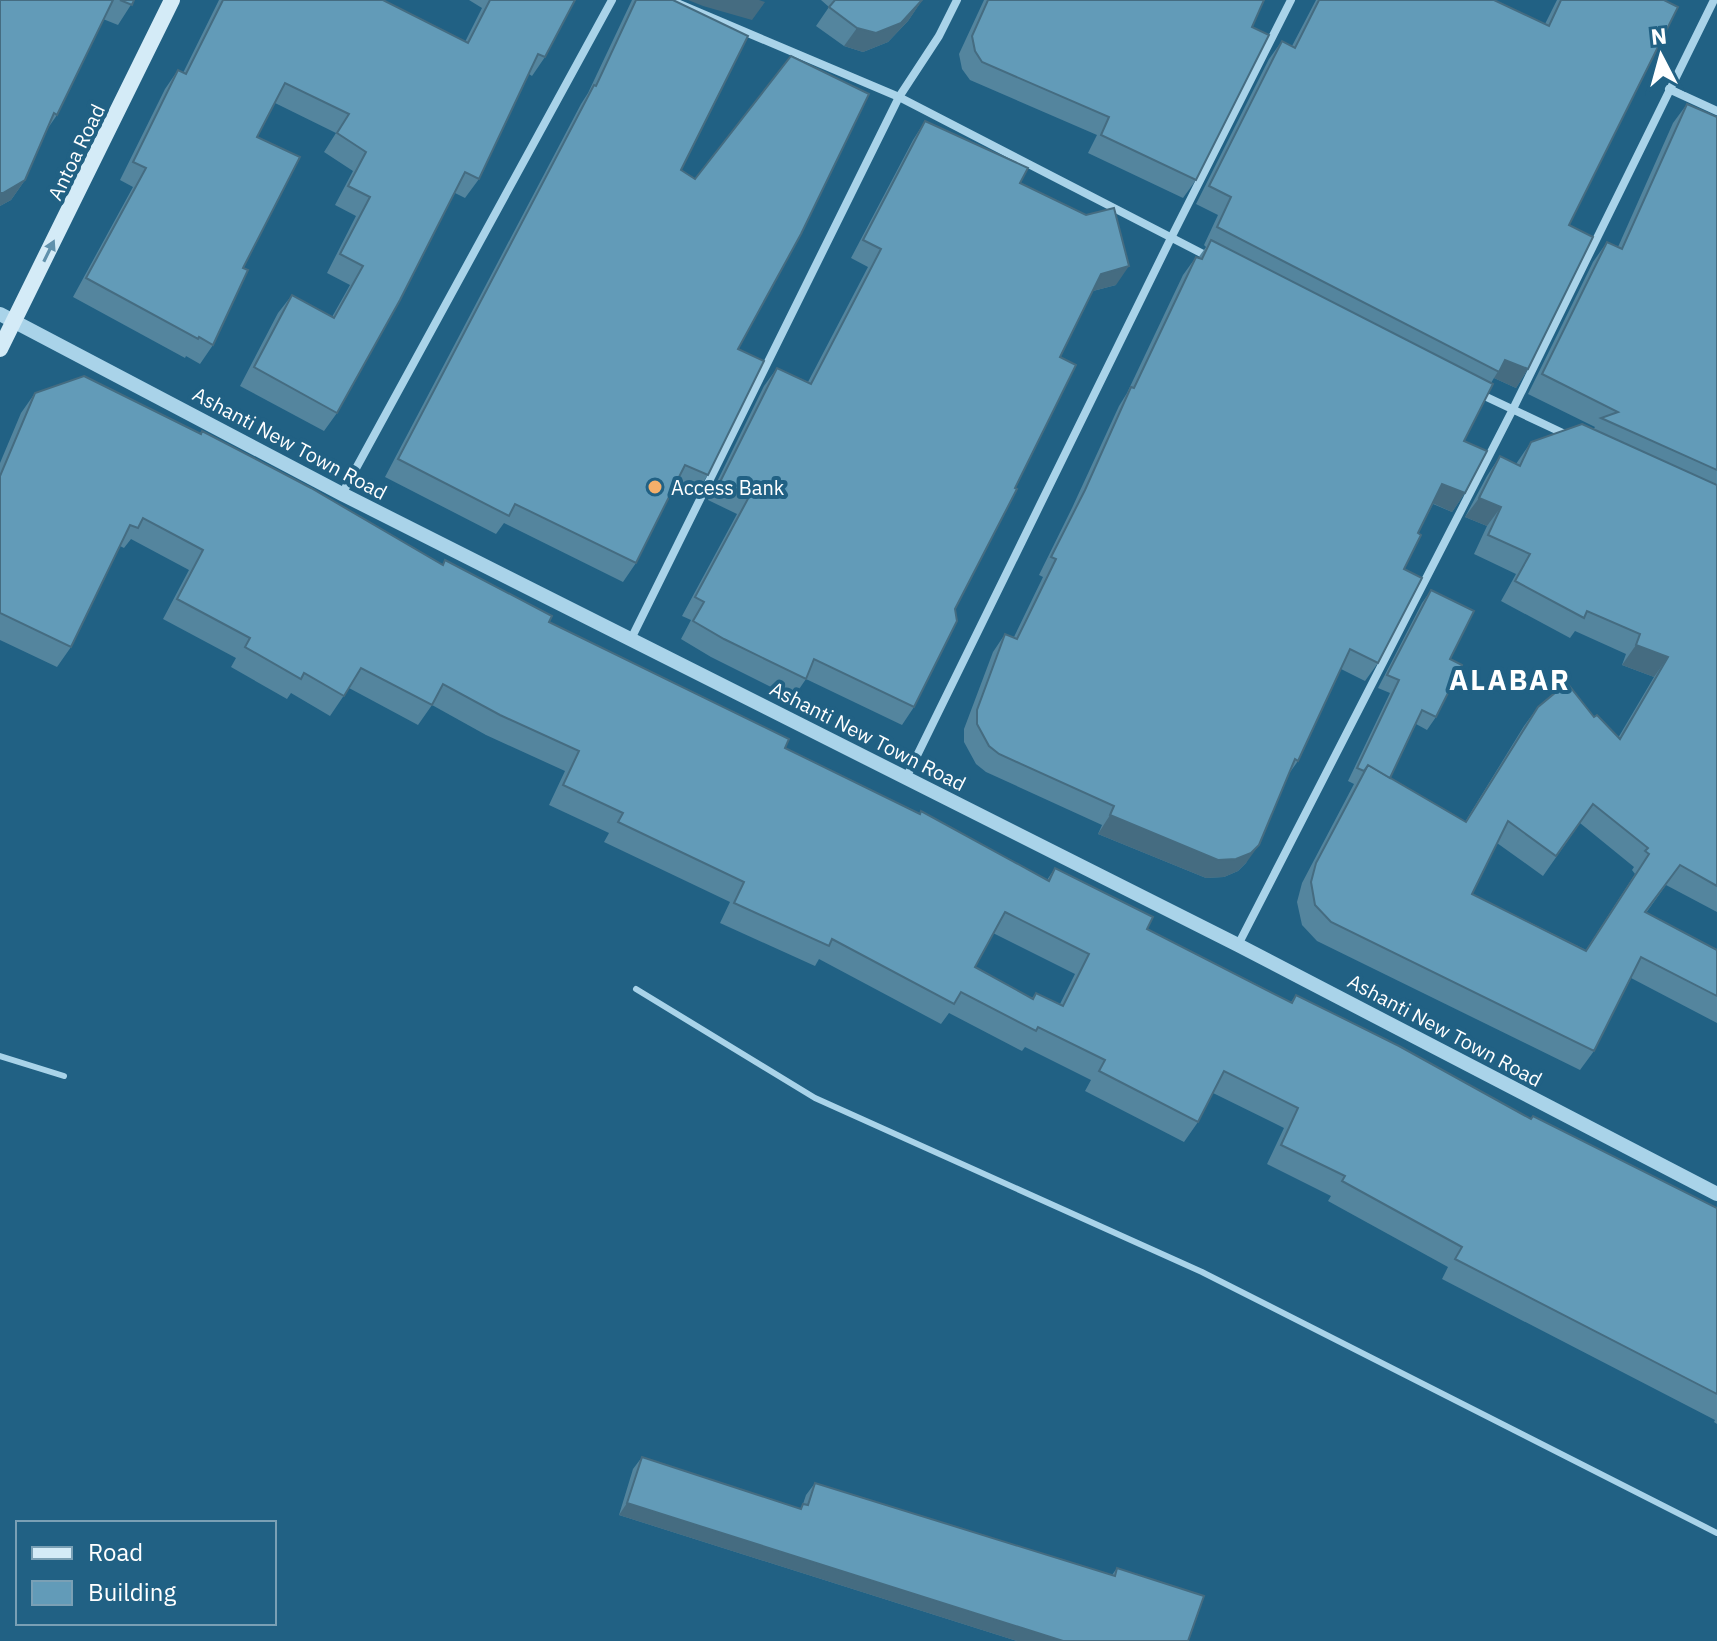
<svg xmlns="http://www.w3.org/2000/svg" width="1717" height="1641" font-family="'IBM Plex Sans',sans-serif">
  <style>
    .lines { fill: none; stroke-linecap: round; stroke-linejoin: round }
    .service { stroke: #a9d3e9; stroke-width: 6 }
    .minor { stroke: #a9d3e9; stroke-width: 8 }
    .tertiary { stroke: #a9d3e9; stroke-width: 14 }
    .secondary { stroke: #d4ebf7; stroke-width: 16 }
    .wall { fill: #54859e; fill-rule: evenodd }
    .shaded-wall { fill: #456c81 }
    .building { fill: #629bb8; stroke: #456c81; stroke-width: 2; fill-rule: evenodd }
    .oneway { fill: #6091ac }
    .poi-dot { fill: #f5af6a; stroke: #216184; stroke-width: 3 }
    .labels { text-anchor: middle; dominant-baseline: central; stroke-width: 8; stroke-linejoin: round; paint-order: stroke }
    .street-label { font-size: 20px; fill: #fff; stroke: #216184 }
    .poi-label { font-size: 20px; fill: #fff; stroke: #216184; text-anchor: start }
    .district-label { font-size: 28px; font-weight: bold; letter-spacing: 2px; fill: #fff; stroke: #216184 }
  </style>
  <rect width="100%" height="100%" fill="#216184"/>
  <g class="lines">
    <g class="service">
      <polyline points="636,989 815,1098 1202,1272 1717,1533"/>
      <polyline points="0,1056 64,1076"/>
    </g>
    <g class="minor">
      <polyline points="670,0 899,97 1209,257"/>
      <polyline points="1669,89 1717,111"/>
      <polyline points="1478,393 1567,435"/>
      <polyline points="342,494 612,0"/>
      <polyline points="631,639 899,97 939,36 957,0"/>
      <polyline points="906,778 1171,238 1291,0"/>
      <polyline points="1238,945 1512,411 1714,0"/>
    </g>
    <polyline class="tertiary" points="0,314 342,494 1238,945 1717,1194"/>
    <polyline class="secondary" points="0,349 172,0"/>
  </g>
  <g class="wall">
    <polygon points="0,0 134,0 118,25 103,19 57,115 46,131 25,180 11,200 0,206"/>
    <polygon points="219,0 383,0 465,42 482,8 469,0 575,0 545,57 532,76 529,74 479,179 465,198 455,193 337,413 324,431 240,386 278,313 292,295 332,317 350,285 327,273 356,216 335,205 353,171 324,152 336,133 275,103 257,137 243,268 213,345 200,364 186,356 185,358 73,297 133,187 120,180 165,89 178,70 183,73"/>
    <polygon points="632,0 673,0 681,170 738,349 708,475 695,494 675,485 636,563 623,582 504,523 496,534 385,477 581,104 588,93"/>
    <polygon points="821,0 922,0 908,21 888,42 863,52 844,46 816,26 829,7"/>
    <polygon points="984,0 1264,0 1252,27 1196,180 1183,198 1088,153 1097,135 970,80 962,69 959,54"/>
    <polygon points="1316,0 1494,0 1545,24 1557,0 1664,0 1569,225 1528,369 1516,388 1494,378 1491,383 1464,441 1465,493 1452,512 1433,504 1418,533 1404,569 1378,663 1365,681 1341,669 1298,761 1288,775 1246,863 1238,871 1224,877 1206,878 1098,834 1102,825 986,772 976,764 964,742 964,729 993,652 1005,634 1014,637 1043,577 1039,575 1072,508 1119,406 1127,393 1183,275 1196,257 1198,258 1206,247 1204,245 1218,215 1196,204 1269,59 1282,41 1292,46"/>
    <path d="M 1687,104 L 1717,117 L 1717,912 L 1666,885 L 1646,913 L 1717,950 L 1717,1023 L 1631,978 L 1594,1051 L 1580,1070 L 1317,941 L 1302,925 L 1297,902 L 1302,883 L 1354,784 L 1348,781 L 1390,693 L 1378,688 L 1422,603 L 1431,590 L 1450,659 L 1436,717 L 1427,730 L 1416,724 L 1390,778 L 1465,822 L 1524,726 L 1538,707 L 1594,717 L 1618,738 L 1654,677 L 1622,665 L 1626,654 L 1575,631 L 1570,638 L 1501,601 L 1516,574 L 1474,554 L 1487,526 L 1465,517 L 1487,476 L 1500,456 L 1516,464 L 1531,442 L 1593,430 L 1595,427 L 1528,394 L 1593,262 L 1607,242 L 1618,247 L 1673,123 ZM 1580,823 L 1634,867 L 1632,870 L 1635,874 L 1586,950 L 1472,894 L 1497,843 L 1543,876 Z"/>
    <polygon points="925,121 1020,183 1116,285 1093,291 1060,357 914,707 902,725 806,679 793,698 711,657 681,639 691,620 682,616 737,514 708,500 764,386 777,368 808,382 868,267 851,258 913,140"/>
    <path d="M 35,393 L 442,565 L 785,748 L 1047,880 L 1055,868 L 1147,929 L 1291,1002 L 1296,995 L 1531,1119 L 1717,1208 L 1717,1424 L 1714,1422 L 1715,1420 L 1442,1279 L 1448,1267 L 1328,1201 L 1331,1196 L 1267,1164 L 1284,1128 L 1213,1093 L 1198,1122 L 1184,1142 L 1085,1091 L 1091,1080 L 1025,1047 L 1022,1051 L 949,1013 L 941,1024 L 819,959 L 815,966 L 720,923 L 730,902 L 604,842 L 609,833 L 549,805 L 565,771 L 486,735 L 432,705 L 418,725 L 349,688 L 330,716 L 291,693 L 287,699 L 231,667 L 236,658 L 163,619 L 189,570 L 131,539 L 124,548 L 120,546 L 71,647 L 57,667 L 0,640 L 0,463 L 21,413 ZM 993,933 L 1075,974 L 1060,1004 L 1036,993 L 1032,998 L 975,967 Z"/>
    <polygon points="642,1457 800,1509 803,1504 806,1495 815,1483 1112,1575 1117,1568 1188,1641 1017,1641 619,1515 633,1469"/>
  </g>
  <g class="shaded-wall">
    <polygon points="688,0 759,0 765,2 752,20 703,6"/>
    <polygon points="921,2 908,21 888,42 863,52 844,46 857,28"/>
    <polygon points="25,180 11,200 0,206 0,193"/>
    <polygon points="1129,266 1116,285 1089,292 1101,274"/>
    <polygon points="1505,360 1528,369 1516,388 1494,378"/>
    <polygon points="1442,484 1465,493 1452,512 1430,502"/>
    <polygon points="1479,498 1501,507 1487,526 1465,517"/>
    <polygon points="1636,645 1668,657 1654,677 1622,665"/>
    <polygon points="1110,815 1259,845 1246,863 1238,871 1224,877 1206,878 1098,834"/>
    <polygon points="627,1503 1063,1641 1017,1641 619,1515"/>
  </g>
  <g class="building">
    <polygon points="0,0 113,0 57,115 54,113 25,180 3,193 0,193"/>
    <polygon points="120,0 134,0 132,5"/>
    <polygon points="223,0 383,0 468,43 490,0 575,0 545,57 538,54 479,179 465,172 400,300 337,413 254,367 292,295 334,318 363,266 340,254 370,197 348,186 366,152 337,133 349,114 285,83 257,137 300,157 243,268 248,270 213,345 199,337 198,339 86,278 146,168 133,162 178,70 186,74"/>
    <polygon points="636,0 673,0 748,36 681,170 695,179 791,56 869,94 801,234 738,349 764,361 708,475 685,465 636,563 515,504 509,516 398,459 594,85 596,86"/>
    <polygon points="835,0 922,0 901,23 876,33 857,28 829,7"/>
    <polygon points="988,0 1264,0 1252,27 1269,35 1196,180 1101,135 1109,117 982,62 975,51 972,36"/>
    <polygon points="1319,0 1494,0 1549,26 1561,0 1664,0 1678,7 1569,225 1593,237 1528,369 1505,360 1499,372 1217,227 1231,197 1209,186 1282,41 1295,48"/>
    <polygon points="1687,104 1717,117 1717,470 1601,418 1618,412 1542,374 1607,242 1622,249"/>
    <polygon points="925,121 1028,168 1020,183 1086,215 1114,208 1129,266 1101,274 1060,357 1076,365 1015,488 1017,489 955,609 957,621 914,707 814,659 806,679 724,639 693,621 704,602 695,597 750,495 720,482 777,368 811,384 881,249 863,240"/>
    <polygon points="1211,240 1493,384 1464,441 1487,451 1465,493 1442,484 1418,533 1421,535 1404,569 1422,578 1378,663 1350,649 1298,761 1295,759 1259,845 1251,853 1236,859 1218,860 1110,815 1114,806 999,754 989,746 977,724 977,710 1005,634 1017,639 1056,559 1051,557 1085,490 1131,387 1134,388 1196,257 1202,259"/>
    <path d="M 84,376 L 201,434 L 202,431 L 311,488 L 443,565 L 445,560 L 552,616 L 549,622 L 789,739 L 785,748 L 920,814 L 921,811 L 1049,881 L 1055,868 L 1153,917 L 1147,929 L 1292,1003 L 1296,995 L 1399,1046 L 1531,1119 L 1533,1116 L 1717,1208 L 1717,1394 L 1455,1259 L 1462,1247 L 1342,1181 L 1345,1176 L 1281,1145 L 1298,1108 L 1224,1071 L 1198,1122 L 1099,1071 L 1105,1060 L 1038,1027 L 1036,1031 L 961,992 L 954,1004 L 832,939 L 829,946 L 734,903 L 744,882 L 618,822 L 623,813 L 563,785 L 579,751 L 500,715 L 443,684 L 432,705 L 361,668 L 344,696 L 304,673 L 301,679 L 245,647 L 250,638 L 177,599 L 203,550 L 143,518 L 138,528 L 130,525 L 71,647 L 0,613 L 0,476 L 35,393 ZM 1005,912 L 1089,954 L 1063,1006 L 1036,993 L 1033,999 L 975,967 Z"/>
    <path d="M 1582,424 L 1717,485 L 1717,886 L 1680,865 L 1645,912 L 1717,950 L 1717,996 L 1641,957 L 1594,1051 L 1331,922 L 1315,905 L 1311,882 L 1316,863 L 1368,765 L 1466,822 L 1538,707 L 1567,683 L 1594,717 L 1597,715 L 1620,739 L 1668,657 L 1636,645 L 1640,634 L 1587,611 L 1584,618 L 1515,581 L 1530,554 L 1488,535 L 1501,507 L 1479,498 L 1500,456 L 1520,466 L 1531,442 ZM 1593,804 L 1648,848 L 1645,851 L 1649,854 L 1586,951 L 1472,894 L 1508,821 L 1556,856 Z"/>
    <polygon points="1431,590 1474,611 1450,659 1462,665 1436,717 1422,710 1390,778 1368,765 1364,771 1357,768 1399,680 1387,675"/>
    <polygon points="642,1457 801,1509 803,1504 808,1505 815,1483 1115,1576 1117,1568 1204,1596 1188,1641 1063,1641 627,1503"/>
  </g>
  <defs><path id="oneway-solid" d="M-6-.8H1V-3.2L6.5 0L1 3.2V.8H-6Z" transform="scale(2)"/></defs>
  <use class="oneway" href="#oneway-solid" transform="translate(49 251) rotate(-64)"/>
  <circle class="poi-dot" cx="655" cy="487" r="8"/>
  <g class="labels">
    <g class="street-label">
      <text transform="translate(76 152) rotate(-64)">Antoa Road</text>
      <text transform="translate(290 443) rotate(28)">Ashanti New Town Road</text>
      <text transform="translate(868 736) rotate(27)">Ashanti New Town Road</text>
      <text transform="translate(1445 1030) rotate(28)">Ashanti New Town Road</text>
    </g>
    <g class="poi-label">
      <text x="671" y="487">Access Bank</text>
    </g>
    <g class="district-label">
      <text x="1510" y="679">ALABAR</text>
    </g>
  </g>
  <rect x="16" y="1521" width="260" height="104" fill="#216184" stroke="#7aa0b5" stroke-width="2"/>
  <rect x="32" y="1547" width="40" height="12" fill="#d4ebf7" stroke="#7aa0b5" stroke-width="2"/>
  <text x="88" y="1561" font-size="24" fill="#ffffff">Road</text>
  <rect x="32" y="1581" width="40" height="24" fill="#629bb8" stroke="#7aa0b5" stroke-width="2"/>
  <text x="88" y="1601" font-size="24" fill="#ffffff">Building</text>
  <g transform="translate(1661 56) rotate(354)" stroke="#216184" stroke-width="6" paint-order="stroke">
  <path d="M0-6L14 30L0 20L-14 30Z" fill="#ffffff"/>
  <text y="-12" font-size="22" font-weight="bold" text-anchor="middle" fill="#ffffff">N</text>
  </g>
</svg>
